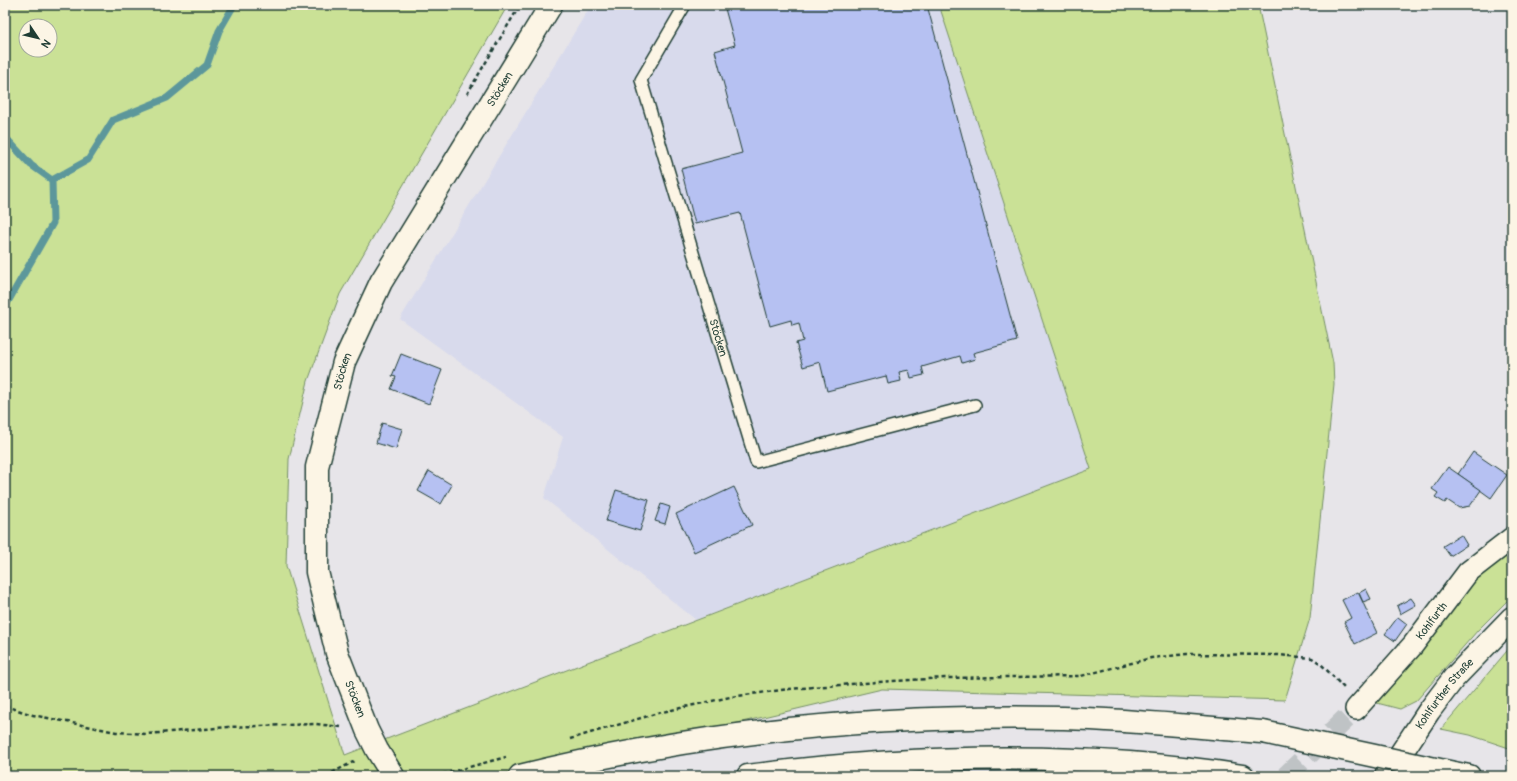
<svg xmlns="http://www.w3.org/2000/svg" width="1517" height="781" font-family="Pangolin,sans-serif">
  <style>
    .built { fill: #d8daec }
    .green { fill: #cae196; stroke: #748f65; fill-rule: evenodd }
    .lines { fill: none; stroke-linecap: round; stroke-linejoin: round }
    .stream { stroke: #5b979b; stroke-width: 7 }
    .building { fill: #b6c1f2; stroke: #1f3d34 }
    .street-tunnel { stroke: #bfc3c5; stroke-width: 21; stroke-dasharray: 21 10; stroke-linecap: butt }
    .lane-casing { stroke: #1f3d34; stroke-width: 14 }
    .street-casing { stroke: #1f3d34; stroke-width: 24 }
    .primary-casing { stroke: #1f3d34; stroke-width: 25 }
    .highway-casing { stroke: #1f3d34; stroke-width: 25 }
    .path { stroke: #1f3d34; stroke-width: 2.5; stroke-dasharray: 4 3; stroke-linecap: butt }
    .lane { stroke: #fcf5e5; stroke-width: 11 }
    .street { stroke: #fcf5e5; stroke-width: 21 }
    .primary { stroke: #fcf5e5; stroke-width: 22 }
    .highway { stroke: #fcf5e5; stroke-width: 22 }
    .highway-bridge-casing { stroke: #1f3d34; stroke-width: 25; stroke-linecap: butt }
    .highway-bridge { stroke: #fcf5e5; stroke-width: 22 }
    .labels { text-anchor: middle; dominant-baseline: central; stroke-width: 3; stroke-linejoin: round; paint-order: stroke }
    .street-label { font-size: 11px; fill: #1f3d34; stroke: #fcf5e5 }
  </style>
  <rect width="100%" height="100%" fill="#e7e5e9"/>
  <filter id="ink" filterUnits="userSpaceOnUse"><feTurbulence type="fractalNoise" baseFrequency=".025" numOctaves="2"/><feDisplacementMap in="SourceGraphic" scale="8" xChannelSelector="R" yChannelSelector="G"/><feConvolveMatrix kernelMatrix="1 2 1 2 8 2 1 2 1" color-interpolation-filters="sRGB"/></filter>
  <g filter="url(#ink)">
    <polygon class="built" points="591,5 939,5 1091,469 696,620 544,498 563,437 400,319"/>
    <g class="green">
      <path d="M 5,5 L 508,5 L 340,294 L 308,381 L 289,459 L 286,566 L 345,755 L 1091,469 L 939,5 L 1258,5 L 1333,363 L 1334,384 L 1310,618 L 1285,700 L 882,689 L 513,776 L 5,776 ZM 26,26 L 50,26 L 50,50 L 26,50 Z"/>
      <polygon points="1512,550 1512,596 1478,630 1416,701 1400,709 1373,702 1469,586"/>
      <polygon points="1512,645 1512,749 1470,735 1441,729"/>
    </g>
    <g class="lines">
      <g class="stream">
        <polyline points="5,137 31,165 52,180"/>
        <polyline points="5,307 53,223 52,180 88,160 113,120 167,98 207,65 219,31 234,5"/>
      </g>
    </g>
    <g class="building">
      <polygon points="724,5 927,5 1017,341 973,353 975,359 962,363 960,356 922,367 924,375 911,378 909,370 899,372 901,381 888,384 886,376 827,391 820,362 803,367 796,343 803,341 799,323 792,325 791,320 770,326 740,213 695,224 681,169 742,153 715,51 735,45"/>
      <polygon points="401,354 442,370 429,404 391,389 396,377 392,376"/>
      <polygon points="382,423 402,429 396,449 376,443"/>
      <polygon points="1473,452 1507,475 1491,498 1458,474"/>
      <polygon points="1448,467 1481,490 1470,506 1459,508 1447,500 1445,503 1435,497 1438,493 1432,489"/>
      <polygon points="429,471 452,485 441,504 418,491"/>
      <polygon points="734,487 752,525 694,552 676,514"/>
      <polygon points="616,490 649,500 640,531 606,521"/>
      <polygon points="661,504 670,507 665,524 655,521"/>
      <polygon points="1461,535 1467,545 1450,556 1443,546"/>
      <polygon points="1366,589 1371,599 1363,602 1359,593"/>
      <polygon points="1358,592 1377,633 1355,644 1344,622 1351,618 1342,600"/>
      <polygon points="1411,598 1416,605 1400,614 1397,606"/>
      <polygon points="1398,617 1407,624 1395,641 1385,634"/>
    </g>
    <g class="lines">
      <polyline class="street-tunnel" points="1286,776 1356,709"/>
      <g class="lane-casing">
        <g id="lane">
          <path id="s1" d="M 685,5 L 641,80 L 756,462 L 975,405"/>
        </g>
      </g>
      <g class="street-casing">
        <g id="street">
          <path id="s2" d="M 1356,709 L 1413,645 L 1468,572 L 1512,538"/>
        </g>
      </g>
      <g class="primary-casing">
        <g id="primary">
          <path id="s3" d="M 393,776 L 377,750 L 367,730 L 337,653 L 317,572 L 317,467 L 344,362 L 381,282 L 551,5"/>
          <path id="s4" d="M 1386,776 L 1429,711 L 1454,678 L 1512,618"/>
        </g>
      </g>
      <g class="highway-casing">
        <g id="highway">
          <polyline points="1454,773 1469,776"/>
          <path d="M 520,776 C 697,732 882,714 1064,718 C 1131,720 1197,727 1263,732"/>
          <path d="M 748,776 C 910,755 1081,751 1243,776"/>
        </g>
      </g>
      <g class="path">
        <polyline points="467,94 520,5"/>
        <polyline points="5,706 33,715 116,732 147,734 228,727 316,724 341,727"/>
        <polyline points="570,739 658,713 730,697 789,689 877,682 945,678 1081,676 1151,658 1187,654 1279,655 1312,658 1320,663 1344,688"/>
        <polyline points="326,776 357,760"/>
        <polyline points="436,776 506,757"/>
      </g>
      <use href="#lane" class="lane"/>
      <use href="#street" class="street"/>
      <use href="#primary" class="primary"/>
      <use href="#highway" class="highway"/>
      <g class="highway-bridge-casing">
        <polyline id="highway-bridge" points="1263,732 1454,773"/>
      </g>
      <use href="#highway-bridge" class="highway-bridge"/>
    </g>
  </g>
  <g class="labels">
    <g class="street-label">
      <text stroke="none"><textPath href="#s3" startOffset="747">Stöcken</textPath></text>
      <text stroke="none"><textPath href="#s1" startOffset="356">Stöcken</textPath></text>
      <text stroke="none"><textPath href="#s3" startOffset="423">Stöcken</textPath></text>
      <text stroke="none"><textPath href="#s2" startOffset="116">Kohlfurth</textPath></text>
      <text stroke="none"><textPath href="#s4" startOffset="101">Kohlfurther Straße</textPath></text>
      <text transform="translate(355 699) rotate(69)">Stöcken</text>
    </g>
  </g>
  <rect width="1517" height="781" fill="none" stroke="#fcf5e5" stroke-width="20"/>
  <rect x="10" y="10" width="1497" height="761" fill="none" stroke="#1f3d34" stroke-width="1.5" filter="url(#ink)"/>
  <g transform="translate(38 38) rotate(125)"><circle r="19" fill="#fcf5e5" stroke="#a4ab9e"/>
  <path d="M0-3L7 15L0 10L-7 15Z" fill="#1f3d34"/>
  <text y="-6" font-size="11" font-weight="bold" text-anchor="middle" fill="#1f3d34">N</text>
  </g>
</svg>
